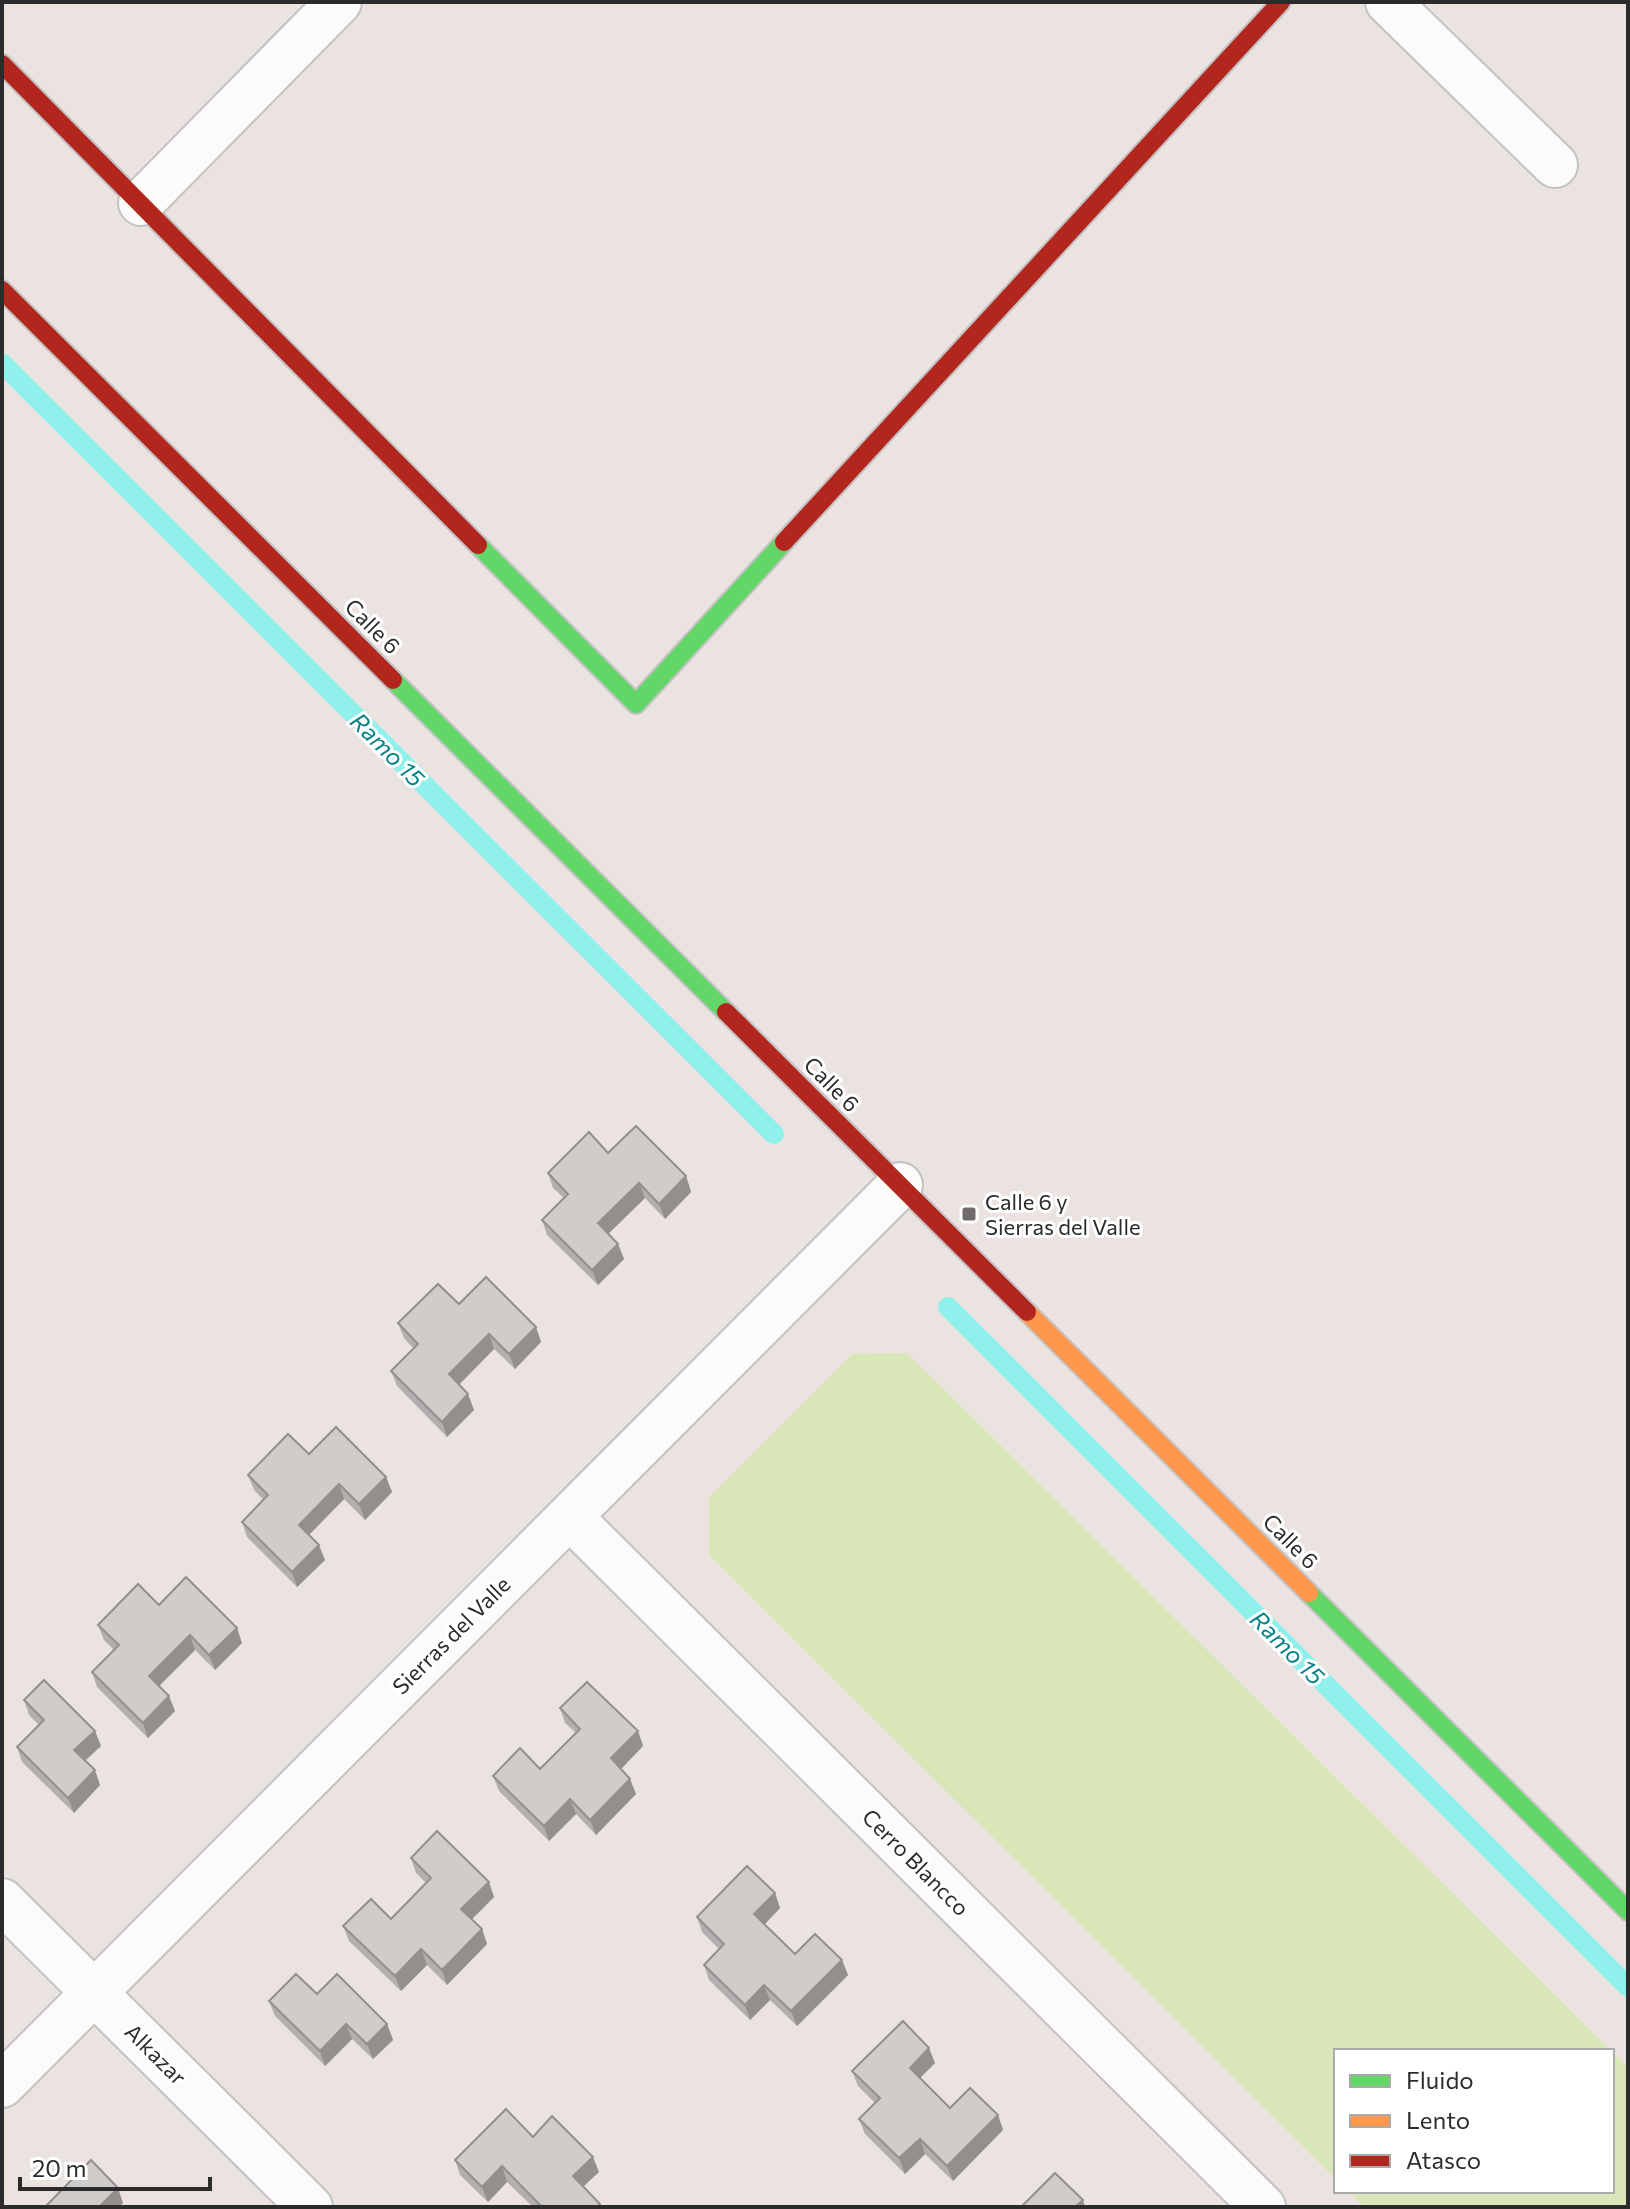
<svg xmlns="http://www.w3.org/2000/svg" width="1630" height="2209" font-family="Commissioner,sans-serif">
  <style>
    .green { fill: #d9e6b7 }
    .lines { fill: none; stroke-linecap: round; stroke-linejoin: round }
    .stream { stroke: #90f1ec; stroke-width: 20 }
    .street-casing { stroke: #c3c2c2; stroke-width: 48 }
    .fast-casing { stroke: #c3c2c2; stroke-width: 22 }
    .slow-casing { stroke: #c3c2c2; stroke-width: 22 }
    .jam-casing { stroke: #c3c2c2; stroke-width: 22 }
    .street { stroke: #fcfbfa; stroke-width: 44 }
    .fast { stroke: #63d668; stroke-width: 18 }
    .slow { stroke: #ff974d; stroke-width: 18 }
    .jam { stroke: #b3261e; stroke-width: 18 }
    .wall { fill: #b3afae }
    .shaded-wall { fill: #928f8d }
    .building { fill: #d0ccca; stroke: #928f8d; stroke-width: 2 }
    .poi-dot { fill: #6e6b6a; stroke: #fff; stroke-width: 3 }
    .labels { text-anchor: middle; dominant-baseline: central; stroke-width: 6; stroke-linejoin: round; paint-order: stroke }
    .street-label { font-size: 22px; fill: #2b2b2b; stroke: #fff }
    .poi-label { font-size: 22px; fill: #2b2b2b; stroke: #fff; text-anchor: start }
    .water-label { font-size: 24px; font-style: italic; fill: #078388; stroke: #fff }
  </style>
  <rect width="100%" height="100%" fill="#eae3e0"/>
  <polygon class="green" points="907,1353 1628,2067 1628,2207 1364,2207 1348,2191 1612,2191 1612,2051 1336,2051 1336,2179 709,1555 709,1498 852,1354"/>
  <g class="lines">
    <g class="stream">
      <polyline points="2,363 774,1134"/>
      <polyline points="948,1307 1628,1987"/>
    </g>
    <g class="street-casing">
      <g id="street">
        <polyline points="1388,2 1555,165"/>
        <polyline points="141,203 339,2"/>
        <polyline points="570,1517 1263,2207"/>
        <polyline points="2,1901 310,2207"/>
        <polyline points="2,2085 900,1185"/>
      </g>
    </g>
    <g class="fast-casing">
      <g id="fast">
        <polyline points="478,545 636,704 784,542"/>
        <polyline points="393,680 726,1012"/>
        <polyline points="1309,1593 1628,1911"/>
      </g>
    </g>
    <g class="slow-casing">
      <polyline id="slow" points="1027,1312 1309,1593"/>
    </g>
    <g class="jam-casing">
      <g id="jam">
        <polyline points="2,64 478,545"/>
        <polyline points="2,290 393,680"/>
        <polyline points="784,542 1281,2"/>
        <polyline points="726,1012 1027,1312"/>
      </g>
    </g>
    <use href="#street" class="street"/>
    <use href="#fast" class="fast"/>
    <use href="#slow" class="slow"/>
    <use href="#jam" class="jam"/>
  </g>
  <g class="wall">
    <polygon points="608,1153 686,1176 691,1192 665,1219 645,1198 608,1234 624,1259 598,1285 547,1235 542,1220 564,1198 553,1188 548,1173"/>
    <polygon points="459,1304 536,1327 541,1342 515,1369 494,1349 459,1384 474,1410 447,1437 397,1386 391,1371 414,1349 404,1338 398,1323"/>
    <polygon points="309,1454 386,1477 392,1492 365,1520 344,1499 309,1535 325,1560 297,1587 247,1537 242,1522 263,1499 254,1490 248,1475"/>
    <polygon points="159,1605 242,1643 215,1670 195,1650 159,1686 175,1711 148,1738 97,1687 92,1672 114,1650 104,1640 98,1625"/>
    <polygon points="24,1700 101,1746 85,1761 100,1785 74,1813 22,1762 17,1747 39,1725 29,1715"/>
    <polygon points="560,1708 638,1731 643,1746 621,1769 636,1794 596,1835 576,1814 549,1841 499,1791 493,1776 540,1769 576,1733 565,1723"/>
    <polygon points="411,1858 494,1897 472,1919 482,1929 487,1944 447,1985 427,1965 401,1991 349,1941 343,1926 391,1919 426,1883 416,1873"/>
    <polygon points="775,1893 780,1908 765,1924 795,1954 842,1960 848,1975 797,2026 770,2000 750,2020 709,1980 704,1965 719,1949 702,1932 697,1917"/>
    <polygon points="317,1994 387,2024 393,2040 373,2059 352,2039 325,2066 275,2016 269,2001"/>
    <polygon points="935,2063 920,2078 950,2108 998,2115 1003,2130 953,2181 925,2154 905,2174 865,2134 859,2119 875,2103 858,2086 852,2071"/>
    <polygon points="533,2137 599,2172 583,2187 601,2207 533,2207 507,2182 488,2202 460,2175 455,2160"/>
  </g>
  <g class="shaded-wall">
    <polygon points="686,1176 691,1192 665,1219 659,1204"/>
    <polygon points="639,1183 645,1198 604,1238 598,1223"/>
    <polygon points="618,1244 624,1259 598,1285 592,1270"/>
    <polygon points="536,1327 541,1342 515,1369 509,1354"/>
    <polygon points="489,1334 494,1349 455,1389 449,1374"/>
    <polygon points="468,1394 474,1410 447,1437 442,1422"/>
    <polygon points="386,1477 392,1492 365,1520 359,1504"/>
    <polygon points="339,1484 344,1499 304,1540 299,1525"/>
    <polygon points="319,1545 325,1560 297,1587 292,1572"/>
    <polygon points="237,1628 242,1643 215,1670 209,1655"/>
    <polygon points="190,1635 195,1650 154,1691 149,1676"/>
    <polygon points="169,1696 175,1711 148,1738 143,1723"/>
    <polygon points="95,1731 101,1746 80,1765 74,1750"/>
    <polygon points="638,1731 643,1746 617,1773 611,1758"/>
    <polygon points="95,1770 100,1785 74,1813 68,1798"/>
    <polygon points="630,1779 636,1794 596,1835 590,1820"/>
    <polygon points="570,1799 576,1814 549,1841 544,1826"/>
    <polygon points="489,1882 494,1897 467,1924 461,1909"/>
    <polygon points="775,1893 780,1908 760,1929 754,1914"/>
    <polygon points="482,1929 487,1944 447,1985 442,1970"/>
    <polygon points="421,1949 427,1965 401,1991 395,1976"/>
    <polygon points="842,1960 848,1975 797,2026 791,2011"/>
    <polygon points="764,1985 770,2000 750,2020 745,2005"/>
    <polygon points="346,2024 352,2039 325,2066 320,2051"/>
    <polygon points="387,2024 393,2040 373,2059 367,2044"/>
    <polygon points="929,2048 935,2063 915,2083 910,2068"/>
    <polygon points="998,2115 1003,2130 953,2181 947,2166"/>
    <polygon points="920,2139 925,2154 905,2174 899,2158"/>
    <polygon points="593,2157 599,2172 578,2191 573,2176"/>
    <polygon points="502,2166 507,2182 488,2202 482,2187"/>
    <polygon points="118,2188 123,2203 119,2207 99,2207"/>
    <polygon points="1083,2200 1085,2207 1075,2207"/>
  </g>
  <g class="building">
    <polygon points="636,1126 686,1176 659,1204 639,1183 598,1223 618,1244 592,1270 542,1220 568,1194 548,1173 589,1132 608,1153"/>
    <polygon points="486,1277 536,1327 509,1354 489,1334 449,1374 468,1394 442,1422 391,1371 418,1344 398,1323 438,1284 459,1304"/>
    <polygon points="336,1427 386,1477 359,1504 339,1484 299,1525 319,1545 292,1572 242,1522 268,1495 248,1475 288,1434 309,1454"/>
    <polygon points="186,1577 237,1628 209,1655 190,1635 149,1676 169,1696 143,1723 92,1672 119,1645 98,1625 138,1584 159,1605"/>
    <polygon points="44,1680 95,1731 74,1750 95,1770 68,1798 17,1747 44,1720 24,1700"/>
    <polygon points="587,1682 638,1731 611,1758 630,1779 590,1820 570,1799 544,1826 493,1776 520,1748 540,1769 580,1729 560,1708"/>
    <polygon points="437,1831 489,1882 461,1909 482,1929 442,1970 421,1949 395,1976 343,1926 371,1899 391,1919 431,1878 411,1858"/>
    <polygon points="747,1866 775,1893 754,1914 795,1954 815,1934 842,1960 791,2011 764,1985 745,2005 704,1965 724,1944 697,1917"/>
    <polygon points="296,1974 317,1994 337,1974 387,2024 367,2044 346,2024 320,2051 269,2001"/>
    <polygon points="903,2021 929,2048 910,2068 950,2108 970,2088 998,2115 947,2166 920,2139 899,2158 859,2119 880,2098 852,2071"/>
    <polygon points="506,2109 533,2137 552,2116 593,2157 573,2176 600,2204 597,2207 542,2207 502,2166 482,2187 455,2160"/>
    <polygon points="91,2160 118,2188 99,2207 45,2207"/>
    <polygon points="1055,2173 1083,2200 1075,2207 1021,2207"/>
  </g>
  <rect class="poi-dot" x="961" y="1206" width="16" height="16" rx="4"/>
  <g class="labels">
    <g class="street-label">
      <text transform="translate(373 626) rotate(45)">Calle 6</text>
      <text transform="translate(832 1084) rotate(45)">Calle 6</text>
      <text transform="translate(1291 1541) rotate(45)">Calle 6</text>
      <text transform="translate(451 1635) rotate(-45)">Sierras del Valle</text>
      <text transform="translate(916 1862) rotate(45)">Cerro Blancco</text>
      <text transform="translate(156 2054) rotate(45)">Alkazar</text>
    </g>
    <g class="poi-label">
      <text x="985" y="1201">Calle 6 y<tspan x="985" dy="25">Sierras del Valle</tspan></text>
    </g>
    <g class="water-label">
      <text transform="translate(388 749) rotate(45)">Ramo 15</text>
      <text transform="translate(1288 1647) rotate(45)">Ramo 15</text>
    </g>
  </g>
  <rect width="1630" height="2209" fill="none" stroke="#2b2b2b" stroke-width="8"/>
  <rect x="1334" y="2049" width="280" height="144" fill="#ffffff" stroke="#aaaaaa" stroke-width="2"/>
  <rect x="1350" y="2075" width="40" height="12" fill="#63d668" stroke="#aaaaaa" stroke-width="2"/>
  <text x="1406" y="2089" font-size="24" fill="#2b2b2b">Fluido</text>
  <rect x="1350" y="2115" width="40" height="12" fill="#ff974d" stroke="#aaaaaa" stroke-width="2"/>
  <text x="1406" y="2129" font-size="24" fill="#2b2b2b">Lento</text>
  <rect x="1350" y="2155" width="40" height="12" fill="#b3261e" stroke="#aaaaaa" stroke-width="2"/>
  <text x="1406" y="2169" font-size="24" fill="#2b2b2b">Atasco</text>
  <path d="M20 2177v12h190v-12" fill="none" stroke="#2b2b2b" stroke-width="4"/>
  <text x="32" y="2177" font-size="24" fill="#2b2b2b" stroke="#ffffff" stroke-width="6" paint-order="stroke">20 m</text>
</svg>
